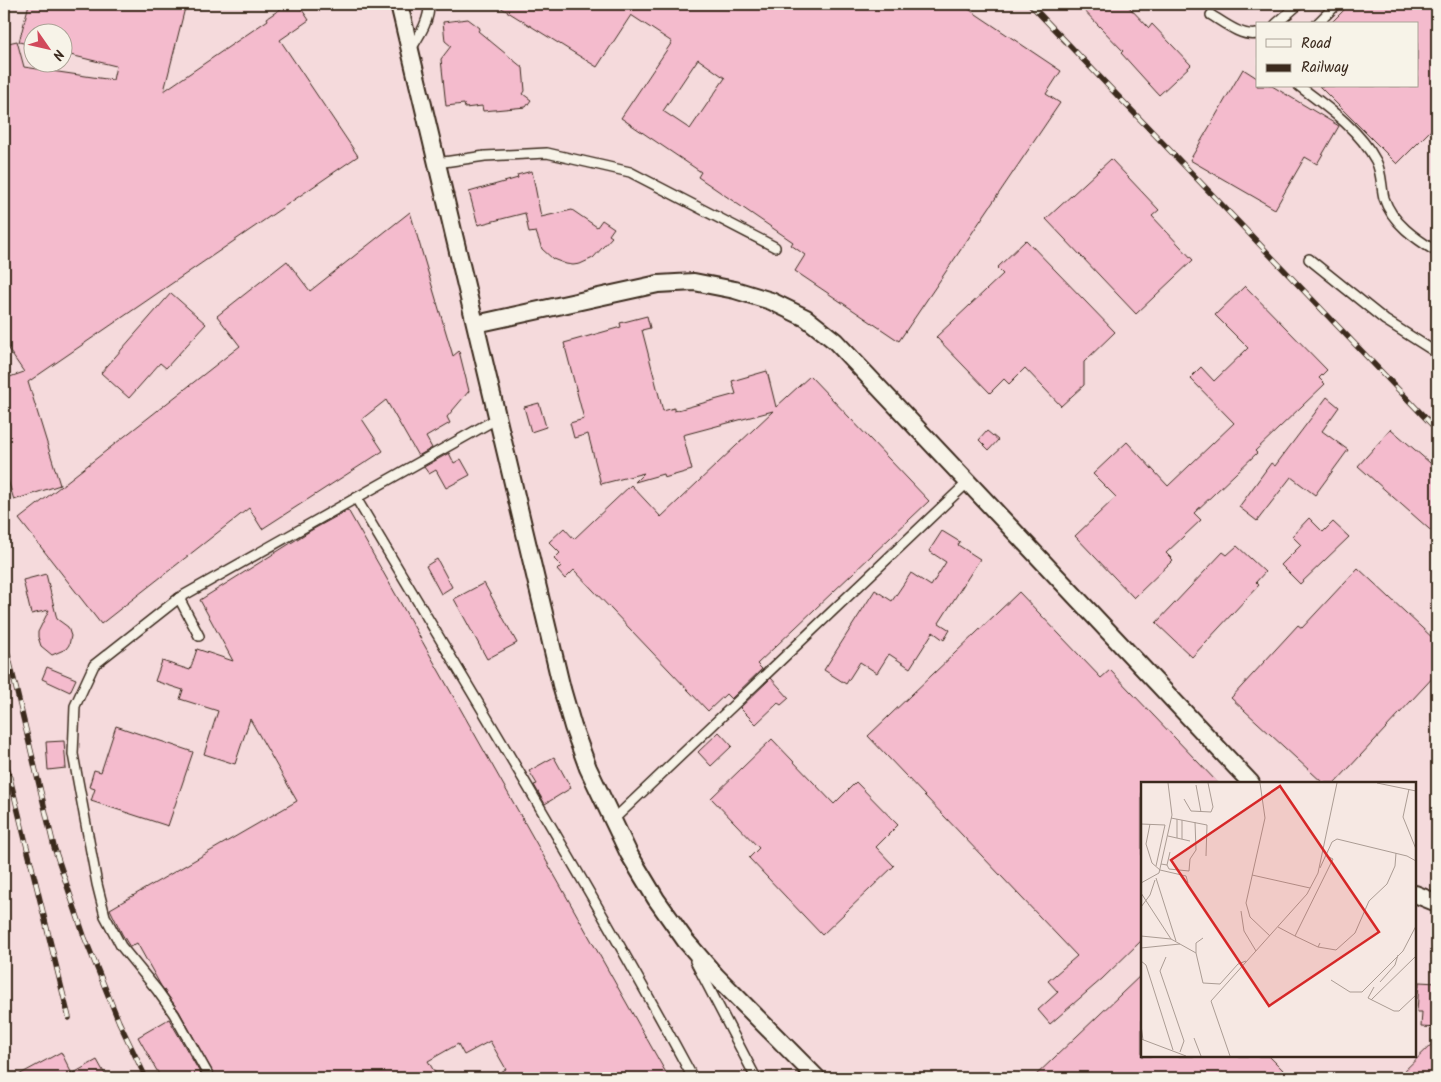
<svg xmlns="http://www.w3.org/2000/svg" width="1441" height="1082" font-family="Kalam,sans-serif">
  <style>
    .built { fill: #f5dadc; fill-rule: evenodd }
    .building { fill: #f4bbcd; stroke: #3b2a1e; fill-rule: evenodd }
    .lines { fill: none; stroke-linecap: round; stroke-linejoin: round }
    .service-casing { stroke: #3b2a1e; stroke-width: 12 }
    .minor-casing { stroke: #3b2a1e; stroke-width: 20 }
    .service { stroke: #f7f3e8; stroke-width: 9 }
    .minor { stroke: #f7f3e8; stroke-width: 16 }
    .rail-casing { stroke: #3b2a1e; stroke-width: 5.5 }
    .rail { stroke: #f7f3e8; stroke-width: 4; stroke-dasharray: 11; stroke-linecap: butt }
    .inset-road { fill: none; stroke: #ab9c94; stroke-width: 1 }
    .view { fill: #d62828; fill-opacity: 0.15; stroke: #d62828; stroke-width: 2.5 }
    .inset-edge { fill: none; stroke: #3b2a1e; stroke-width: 2.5 }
  </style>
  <rect width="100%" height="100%" fill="#f6e8e3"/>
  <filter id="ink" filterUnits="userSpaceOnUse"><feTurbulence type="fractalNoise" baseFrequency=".02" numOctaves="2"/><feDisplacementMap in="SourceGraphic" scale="10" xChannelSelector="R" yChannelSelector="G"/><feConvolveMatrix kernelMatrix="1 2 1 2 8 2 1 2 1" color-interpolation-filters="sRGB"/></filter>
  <g filter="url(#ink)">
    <path class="built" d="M 4,4 L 1437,4 L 1437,1078 L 4,1078 ZM 1257,24 L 1417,24 L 1417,86 L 1257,86 ZM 32,32 L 62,32 L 62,62 L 32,62 ZM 1142,783 L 1415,783 L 1415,1056 L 1142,1056 Z"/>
    <g class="building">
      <polygon points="29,4 186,4 164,91 268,20 267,18 288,4 298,4 309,20 280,40 358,156 28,382 60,485 14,500 4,467 4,379 24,372 4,343 4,44 17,41 24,67 113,80 116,66 62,53 62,32 32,32 32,45 19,42"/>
      <path d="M 495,4 L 961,4 L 1061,71 L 1046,94 L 1060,103 L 899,341 L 795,271 L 805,255 L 791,245 L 793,242 L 698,177 L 701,172 L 621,118 L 672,42 L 631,15 L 597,67 ZM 698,59 L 725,78 L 690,129 L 663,111 Z"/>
      <polygon points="1078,4 1126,4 1149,28 1152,24 1191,65 1159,95 1121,53 1123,51"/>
      <polygon points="1350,4 1437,4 1437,124 1397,164 1319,86 1417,86 1417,24 1330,24"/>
      <polygon points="468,19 480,28 478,31 523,68 525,91 523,94 531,100 526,107 483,111 482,106 465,108 464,104 446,106 441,59 451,46 445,41 443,22"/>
      <polygon points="1243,69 1257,78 1257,86 1272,86 1339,126 1317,164 1305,157 1275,209 1190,160"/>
      <polygon points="1111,159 1159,210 1152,216 1193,260 1136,314 1046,219"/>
      <polygon points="532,171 541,217 572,210 597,227 602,220 614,228 609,235 612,237 593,258 580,264 573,265 566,264 553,259 542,249 536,232 529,233 525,213 478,225 469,192 518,178 517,175"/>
      <polygon points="410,212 453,356 459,351 469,391 447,417 450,423 426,437 432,448 418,456 386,400 362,419 383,451 262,529 249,508 101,624 19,519 240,346 217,316 287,261 310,291"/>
      <polygon points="1026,240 1115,332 1084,362 1084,385 1061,406 1025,368 1009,384 1004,379 990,393 936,337 1003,274 997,268"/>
      <polygon points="1245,286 1327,370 1319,378 1325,384 1255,451 1257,453 1194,513 1201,520 1166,553 1173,560 1134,598 1075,536 1116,497 1093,474 1127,442 1168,486 1234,423 1190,378 1201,367 1214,381 1248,348 1215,315"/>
      <polygon points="171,293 206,324 166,368 160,363 129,398 101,373"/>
      <polygon points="647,316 650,328 642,330 663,411 674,408 674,411 736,394 732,381 767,371 776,407 810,376 929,501 757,664 762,669 731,699 726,694 708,711 574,570 565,579 557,570 561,566 554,559 560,553 549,542 564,528 574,539 631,485 661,517 773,411 683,435 692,470 664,478 663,474 635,482 644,473 601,484 588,434 574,438 570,423 584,419 564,343 621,327 620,323"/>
      <polygon points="1327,397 1339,407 1322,431 1348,450 1315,495 1291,477 1257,521 1239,507 1271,463 1275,466"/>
      <polygon points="539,403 546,427 531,432 524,407"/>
      <polygon points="1391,429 1437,469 1437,536 1358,466"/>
      <polygon points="987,431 998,440 989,450 979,440"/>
      <polygon points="449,453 454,463 461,459 470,475 446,488 436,470 429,474 424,467"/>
      <polygon points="348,510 669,1078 490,1078 506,1069 490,1041 464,1055 458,1044 428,1061 438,1078 216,1078 179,1011 161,986 137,943 130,947 122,934 110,909 297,801 250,719 235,764 204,754 218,711 180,699 183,690 155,681 162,661 190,670 197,649 233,661 200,600 310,531"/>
      <polygon points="1309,518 1323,532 1333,522 1349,537 1300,584 1281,565 1301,545 1292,536"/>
      <polygon points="942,531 960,542 958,545 980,559 939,623 950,630 944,640 933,632 910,668 889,654 877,673 860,662 846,684 824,670 875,590 892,601 911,573 931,586 946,562 929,551"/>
      <polygon points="1237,546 1265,572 1256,582 1259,585 1192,657 1156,623 1223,552 1227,555"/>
      <polygon points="437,559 452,587 441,594 426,566"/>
      <polygon points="1358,568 1437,642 1437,673 1335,783 1323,783 1231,698 1298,625 1302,628"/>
      <polygon points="46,574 57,619 68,627 71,636 69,645 66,649 52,655 41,646 38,637 38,632 49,610 31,614 23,580"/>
      <polygon points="484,583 517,643 487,659 454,599"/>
      <polygon points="1019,592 1101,678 1110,670 1218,783 1142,783 1142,940 1102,979 1050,1024 1038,1010 1058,992 1048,981 1077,956 868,736"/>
      <polygon points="47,667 76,679 70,692 42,679"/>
      <polygon points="771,678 789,698 781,705 778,703 756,724 740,708"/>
      <polygon points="116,726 193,752 168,826 91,801 95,789 89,787 94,770 101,772"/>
      <polygon points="719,732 732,746 711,766 698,752"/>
      <polygon points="772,739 834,804 856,782 898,825 876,847 894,866 822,935 749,858 759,848 711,798"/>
      <polygon points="64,741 66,768 48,770 46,742"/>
      <polygon points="554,757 571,788 545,804 534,785 537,784 529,771"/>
      <polygon points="1142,974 1142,1056 1269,1056 1284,1071 1276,1078 1033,1078"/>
      <polygon points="1419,982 1437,983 1437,1028 1421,1027 1422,1012 1417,1012"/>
      <polygon points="169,1019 203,1078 161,1078 138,1037"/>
      <polygon points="1437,1039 1437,1078 1397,1078"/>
      <polygon points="61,1052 72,1074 97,1060 107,1078 13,1078"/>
    </g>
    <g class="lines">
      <g class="service-casing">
        <g id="service">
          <path d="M 1211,15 C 1224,23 1242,37 1257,34"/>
          <polyline points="1276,24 1299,4"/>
          <polyline points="1317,24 1337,4"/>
          <path d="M 411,49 C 419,36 430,20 429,4"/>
          <path d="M 1299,86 C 1327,107 1359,129 1376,161 C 1382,173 1381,186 1384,198 C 1392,223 1416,239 1437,252"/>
          <polyline points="437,163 485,156 547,153 630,172 775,247"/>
          <polyline points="1309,259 1385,320 1437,353"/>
          <path d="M 498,418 L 356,498 C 470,690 587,881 693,1078"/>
          <polyline points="179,598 356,498"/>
          <polyline points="199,636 179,598 94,665 75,706 73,754 97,884 105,916 121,946 157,990 174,1014 210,1078"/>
          <polyline points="613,820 967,483"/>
          <polyline points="695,961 756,1078"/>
        </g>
      </g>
      <g class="minor-casing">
        <g id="minor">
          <polyline points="399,4 562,689 573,727 588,768 629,854 656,899 685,940 716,976 817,1078"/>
          <polyline points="476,324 658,284 694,282 735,290 771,301 806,318 835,341 1251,783"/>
          <polyline points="1415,894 1437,903"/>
        </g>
      </g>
      <use href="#service" class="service"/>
      <use href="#minor" class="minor"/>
      <g class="rail-casing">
        <g id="rail">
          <polyline points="1030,4 1437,430"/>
          <polyline points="4,638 54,847 84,936 119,1022 146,1078"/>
          <polyline points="4,754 69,1018"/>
        </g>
      </g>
      <use href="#rail" class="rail"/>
    </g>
  </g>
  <g transform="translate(1141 782)">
    <rect width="275" height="275" fill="#f6e8e3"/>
    <path class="inset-road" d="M 119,1 L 124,36 L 105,121 L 109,135 L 129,154M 236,1 L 275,9M 55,3 L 60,30M 268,7 L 262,35 L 275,67M 43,17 L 50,29 L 70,30 L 72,25 L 67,1M 30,36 L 66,43 L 65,74M 36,37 L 36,56M 41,38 L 41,57M 0,42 L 24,43M 9,42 L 5,62 L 11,81 L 19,88 L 45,94 L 47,101M 27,54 L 49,59M 20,82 L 26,83 L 29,70M 26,83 L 28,87 L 48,89 L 49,77 L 55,68 L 54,40M 15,84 L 24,43M 179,86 L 191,60 L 196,57 L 266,74 L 275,79M 111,93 L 169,106M 15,96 L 35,159M 0,101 L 18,91 L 31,33 L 27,1M 0,111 L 30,157M 0,125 L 9,113 L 14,98M 100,129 L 103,149 L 115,169M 137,145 L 154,154 L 192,77 L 186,74M 0,154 L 30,157 L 55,171M 154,154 L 177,165M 62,156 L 55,161 L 55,171 L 62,201 L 79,202 L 97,182 L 105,179M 179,161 L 177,165 L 195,168 L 214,151 L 228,119 L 246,102 L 254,84 L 255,71M 0,166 L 39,162M 25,175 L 19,189 L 43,259 L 39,270M 0,179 L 5,183 L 32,268M 190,198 L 209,210 L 221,210 L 262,169 L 275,144M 239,200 L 254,183 L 257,173M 233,205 L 227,216 L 253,229 L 258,229 L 275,213M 230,218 L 275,174M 0,243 L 2,258M 53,256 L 60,274M 0,257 L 45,274M 89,274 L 70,219 L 166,112 L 177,91 L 196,1"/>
    <path class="view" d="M 139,4 L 238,150 L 128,224 L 30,78 Z"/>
    <rect width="275" height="275" class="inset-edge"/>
  </g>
  <rect width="1441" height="1082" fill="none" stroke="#f7f3e8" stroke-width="20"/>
  <rect x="10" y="10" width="1421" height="1062" fill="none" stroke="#3b2a1e" stroke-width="2" filter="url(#ink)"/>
  <rect x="1256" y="22" width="162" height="65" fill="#f7f3e8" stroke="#aca397"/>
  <rect x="1266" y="39" width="25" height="8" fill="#f7f3e8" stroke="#aca397"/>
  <text x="1301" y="48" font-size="15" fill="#3b2a1e">Road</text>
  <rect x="1266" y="64" width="25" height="8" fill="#3b2a1e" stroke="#aca397"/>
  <text x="1301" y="72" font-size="15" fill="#3b2a1e">Railway</text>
  <g transform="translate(48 48) rotate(124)"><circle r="24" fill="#f7f3e8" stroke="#aca397"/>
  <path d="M0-4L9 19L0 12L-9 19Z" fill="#d1495b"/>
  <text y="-8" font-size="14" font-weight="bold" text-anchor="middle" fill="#3b2a1e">N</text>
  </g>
</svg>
